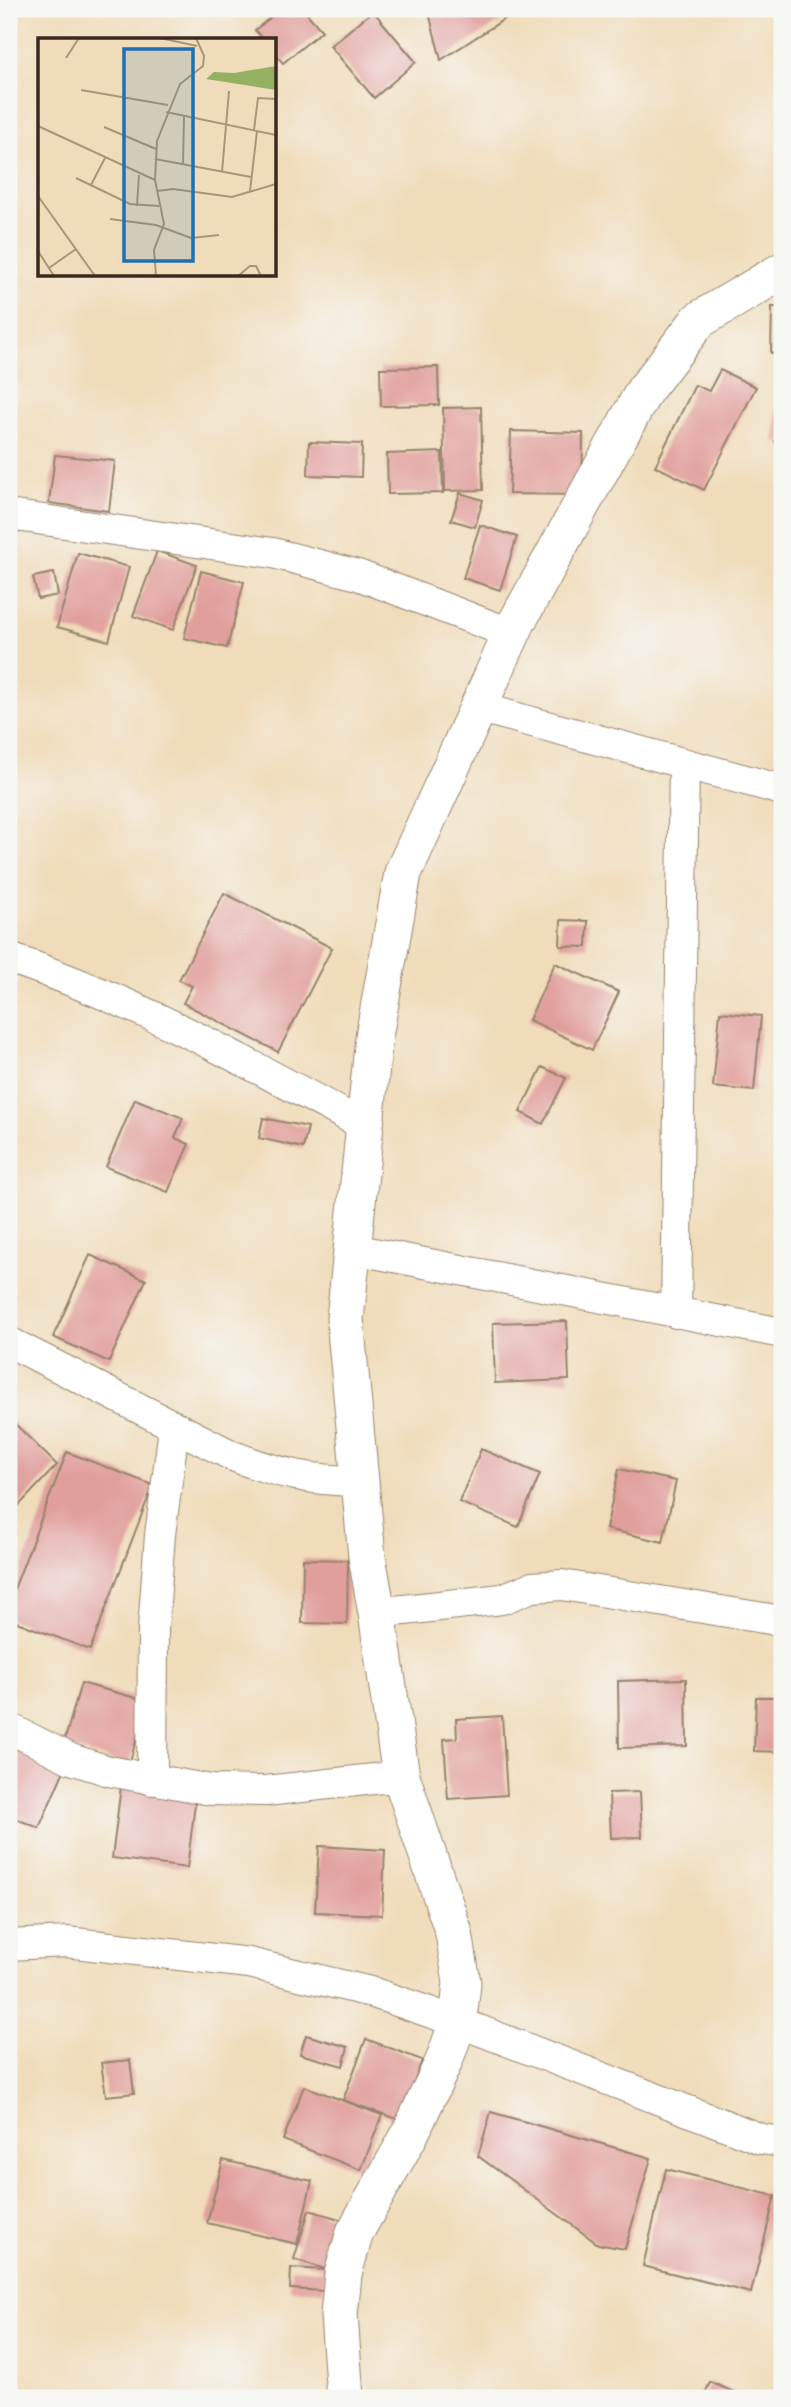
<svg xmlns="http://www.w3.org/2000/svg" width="791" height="2407" font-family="'IM FELL English',serif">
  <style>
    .building { fill: #e19f9c }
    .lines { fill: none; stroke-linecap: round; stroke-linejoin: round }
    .minor-casing { stroke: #96836c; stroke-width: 32 }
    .tertiary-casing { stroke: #96836c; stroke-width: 39 }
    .minor { stroke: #fff; stroke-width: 30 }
    .tertiary { stroke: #fff; stroke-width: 37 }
    .inset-road { fill: none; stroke: #a8957c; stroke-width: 2 }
    .view { fill: #1f6fb2; fill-opacity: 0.15; stroke: #1f6fb2; stroke-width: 3.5 }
    .inset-edge { fill: none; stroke: #3b2a1e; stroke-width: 3.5 }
  </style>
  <rect width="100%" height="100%" fill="#f6f6f2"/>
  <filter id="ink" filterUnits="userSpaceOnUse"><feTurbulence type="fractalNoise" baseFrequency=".0143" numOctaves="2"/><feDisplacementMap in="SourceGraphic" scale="14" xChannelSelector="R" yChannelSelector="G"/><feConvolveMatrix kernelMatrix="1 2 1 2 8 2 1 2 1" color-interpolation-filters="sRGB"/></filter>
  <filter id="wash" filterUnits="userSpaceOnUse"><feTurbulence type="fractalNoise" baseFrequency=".00686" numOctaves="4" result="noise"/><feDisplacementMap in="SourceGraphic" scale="28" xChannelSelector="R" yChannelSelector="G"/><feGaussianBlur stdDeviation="1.57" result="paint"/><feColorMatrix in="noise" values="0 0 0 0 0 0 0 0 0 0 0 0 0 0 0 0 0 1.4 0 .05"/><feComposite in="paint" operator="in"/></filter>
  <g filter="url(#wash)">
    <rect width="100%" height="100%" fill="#f0dcba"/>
    <g id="blocks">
      <g class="building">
        <polygon points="281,9 303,9 322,31 283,63 275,53 275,40 264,40 255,30"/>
        <polygon points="428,9 520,9 441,60"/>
        <polygon points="373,11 416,62 374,98 330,46"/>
        <polygon points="772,307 782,307 782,353 771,353"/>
        <polygon points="438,367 439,405 381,406 380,368"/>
        <polygon points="720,370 756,387 704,490 655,466 695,385 709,391"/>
        <polygon points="778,383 782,384 782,442 775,442"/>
        <polygon points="481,407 483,490 445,491 443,408"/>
        <polygon points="511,431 583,433 582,495 509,494"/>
        <polygon points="309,442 362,444 361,477 308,475"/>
        <polygon points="442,452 443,493 388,494 387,454"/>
        <polygon points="55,455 115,461 109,511 49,503"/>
        <polygon points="460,493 483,500 475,527 451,520"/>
        <polygon points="480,525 517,537 500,590 463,578"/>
        <polygon points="157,551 197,565 173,630 133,616"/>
        <polygon points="78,553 129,567 109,641 57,627"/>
        <polygon points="201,571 244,582 227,648 184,638"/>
        <polygon points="54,573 58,595 38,599 33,577"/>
        <polygon points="224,893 332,948 278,1052 183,1003 192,986 179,980"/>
        <polygon points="561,920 588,921 587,947 560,946"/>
        <polygon points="555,963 619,992 592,1050 529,1020"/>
        <polygon points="720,1012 761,1016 754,1091 713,1087"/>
        <polygon points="542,1067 566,1078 543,1124 520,1112"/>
        <polygon points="135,1099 183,1118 175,1138 189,1144 168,1192 106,1167"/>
        <polygon points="263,1118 308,1127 303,1148 259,1138"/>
        <polygon points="90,1255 146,1280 109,1362 53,1337"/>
        <polygon points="567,1321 569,1380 495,1383 493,1323"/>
        <polygon points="9,1418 57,1465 9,1516"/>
        <polygon points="481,1449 540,1474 518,1527 459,1502"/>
        <polygon points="67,1452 153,1485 90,1650 9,1619 9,1602"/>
        <polygon points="619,1469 676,1481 663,1542 606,1529"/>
        <polygon points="303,1559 348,1560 347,1624 302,1623"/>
        <polygon points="686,1679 687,1746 619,1748 618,1681"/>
        <polygon points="81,1683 147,1701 129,1765 63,1746"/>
        <polygon points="756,1697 782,1697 782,1752 754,1751"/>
        <polygon points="502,1716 507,1795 448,1799 444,1739 457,1738 456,1719"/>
        <polygon points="16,1747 65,1768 39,1828 9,1816 9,1763"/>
        <polygon points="121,1786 196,1796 187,1868 112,1858"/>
        <polygon points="640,1792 642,1837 611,1838 609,1793"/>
        <polygon points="319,1846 385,1850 382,1915 315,1912"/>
        <polygon points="306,2035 348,2047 343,2066 300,2054"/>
        <polygon points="366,2039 422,2060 400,2120 343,2100"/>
        <polygon points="130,2060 134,2093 106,2096 101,2063"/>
        <polygon points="304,2086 382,2115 361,2170 283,2140"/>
        <polygon points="491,2112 651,2158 625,2249 598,2244 478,2156"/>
        <polygon points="223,2160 312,2181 297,2244 207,2223"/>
        <polygon points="666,2169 775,2196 751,2293 643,2266"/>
        <polygon points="309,2210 343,2220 328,2270 294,2259"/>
        <polygon points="291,2268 325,2270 324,2291 290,2289"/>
        <polygon points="710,2382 748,2398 703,2398"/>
      </g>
    </g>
  </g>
  <g filter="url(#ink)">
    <use href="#blocks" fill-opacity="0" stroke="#96836c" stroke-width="2"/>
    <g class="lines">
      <g class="minor-casing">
        <g id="minor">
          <polyline points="9,515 273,553 358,575 512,634"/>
          <polyline points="477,707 782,790"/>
          <path d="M 9,958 C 134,1000 249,1063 365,1126"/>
          <polyline points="353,1249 782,1333"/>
          <polyline points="676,1313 684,764"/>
          <path d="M 9,1342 L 233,1456 C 277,1473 312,1481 359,1481"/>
          <polyline points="377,1613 502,1599 532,1587 562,1585 782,1621"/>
          <polyline points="9,1728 71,1759 109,1771 211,1790 266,1791 401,1776"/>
          <polyline points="152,1780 153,1629 160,1535 174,1428"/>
          <polyline points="9,1945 66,1942 249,1963 371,1992 458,2022 761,2139 782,2142"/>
        </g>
      </g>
      <g class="tertiary-casing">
        <polyline id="tertiary" points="345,2398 339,2315 343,2274 355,2232 409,2136 444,2061 458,2022 462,1983 454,1933 401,1776 377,1613 367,1557 345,1319 374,1037 403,873 517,622 644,391 699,320 782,271"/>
      </g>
      <use href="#minor" class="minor"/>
      <use href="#tertiary" class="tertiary"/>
    </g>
  </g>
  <g transform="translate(38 38)">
    <rect width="238" height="238" fill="#f0dcba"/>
    <path d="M 238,28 L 238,52 L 168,41 L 176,34 L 196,35 Z" fill="#94b062"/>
    <path class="inset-road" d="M 122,0 L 159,8M 28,20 L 41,0M 43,52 L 130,67M 128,74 L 238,97M 0,88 L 117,142M 66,89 L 118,111M 216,92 L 220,60 L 238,61M 117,121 L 213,139M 145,127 L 146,79M 184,134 L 191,53M 38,140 L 92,166 L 121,168M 53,147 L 67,120M 119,153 L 135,151 L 194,159 L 238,146M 212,153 L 219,93M 0,158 L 57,238M 99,168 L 101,137M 72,181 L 118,187 L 153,200 L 181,197M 0,213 L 16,238M 11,230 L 38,211M 118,238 L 116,212 L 126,186 L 117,142 L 119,103 L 142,46 L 165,28 L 166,18 L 158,0M 200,238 L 212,228 L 218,228 L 223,238"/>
    <path class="view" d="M 86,11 L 155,11 L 155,223 L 86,223 Z"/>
    <rect width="238" height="238" class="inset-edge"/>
  </g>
  <rect width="791" height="2407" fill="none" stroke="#f6f6f2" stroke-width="35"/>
</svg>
